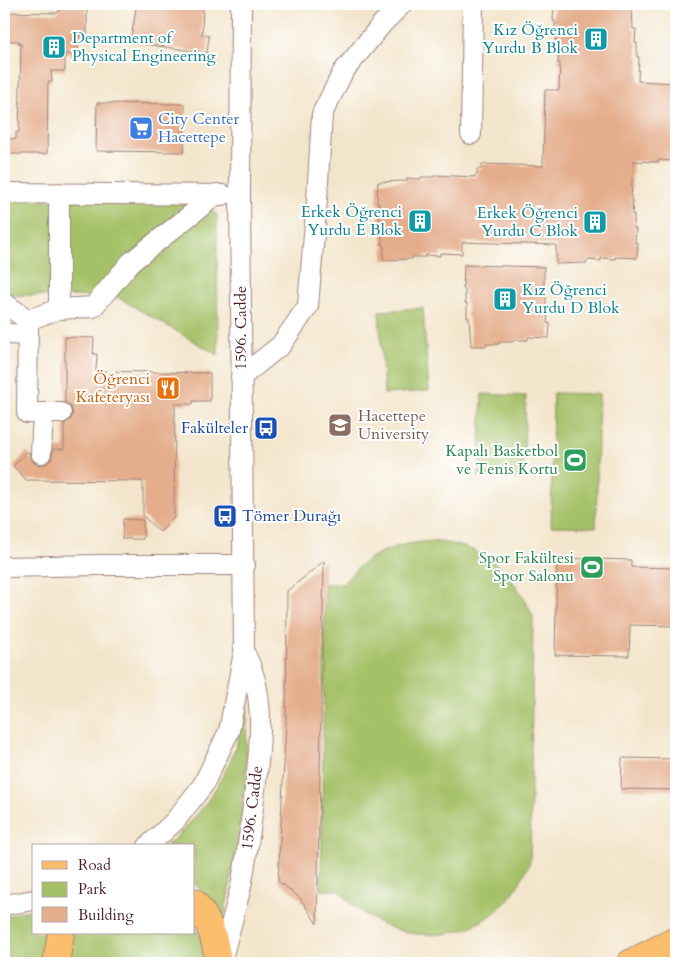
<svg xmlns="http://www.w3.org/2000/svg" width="680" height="967" font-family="Cardo,serif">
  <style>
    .green { fill: #a5c168; stroke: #78704a }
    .building { fill: #e4ad8b }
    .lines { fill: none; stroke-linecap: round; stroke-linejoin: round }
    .minor-casing { stroke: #9e827b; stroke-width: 22 }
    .major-casing { stroke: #9e827b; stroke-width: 28 }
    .minor { stroke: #fff; stroke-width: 20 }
    .major { stroke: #fabe6d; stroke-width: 26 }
    .labels { text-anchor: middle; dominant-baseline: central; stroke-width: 4; stroke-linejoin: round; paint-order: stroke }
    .culture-label { font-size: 16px; fill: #0d838f; stroke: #fff; text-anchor: end }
    .shop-label { font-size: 16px; fill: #366cbe; stroke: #fff; text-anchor: start }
    .street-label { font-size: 16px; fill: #4a1f2b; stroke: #fff }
    .food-label { font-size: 16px; fill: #c56008; stroke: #fff; text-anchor: end }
    .education-label { font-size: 16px; fill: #785e54; stroke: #fff; text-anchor: start }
    .transit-label { font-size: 16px; fill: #164399; stroke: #fff; text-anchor: end }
    .leisure-label { font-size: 16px; fill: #27864d; stroke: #fff; text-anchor: end }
  </style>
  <rect width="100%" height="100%" fill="#fff"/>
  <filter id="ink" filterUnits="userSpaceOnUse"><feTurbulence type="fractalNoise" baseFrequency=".02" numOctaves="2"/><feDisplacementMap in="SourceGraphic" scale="10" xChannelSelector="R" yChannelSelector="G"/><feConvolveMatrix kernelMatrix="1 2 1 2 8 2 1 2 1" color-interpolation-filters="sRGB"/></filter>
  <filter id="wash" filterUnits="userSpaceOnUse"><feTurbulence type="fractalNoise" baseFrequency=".0096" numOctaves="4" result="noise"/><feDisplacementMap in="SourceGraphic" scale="20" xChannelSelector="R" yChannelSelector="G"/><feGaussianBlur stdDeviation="1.12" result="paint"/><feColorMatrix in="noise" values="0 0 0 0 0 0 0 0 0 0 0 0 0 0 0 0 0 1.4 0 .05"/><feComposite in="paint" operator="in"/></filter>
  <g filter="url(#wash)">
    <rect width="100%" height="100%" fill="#f3e5cb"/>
    <g class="green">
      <polygon points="4,200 187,201 203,205 217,215 218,355 117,297 6,295 4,304"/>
      <polygon points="423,308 429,391 384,394 379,311"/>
      <polygon points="553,393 599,394 596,527 551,526"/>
      <polygon points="482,394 526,396 523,479 479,477"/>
      <path d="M 430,541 C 439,542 449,543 457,545 C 495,554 519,583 533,617 L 530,862 C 523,877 516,891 504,904 C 457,952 379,941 339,890 L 321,890 L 325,584 L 343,584 C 368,552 392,545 430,541 Z"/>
      <path d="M 243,701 L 247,703 L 246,778 L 237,848 L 224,917 L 194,883 L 194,846 L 166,846 C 198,820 224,782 237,743 C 241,730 242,714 243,701 Z"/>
      <polygon points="34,910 34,933 49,933 45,963 4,963 4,917 24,911"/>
      <polygon points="194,924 204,946 205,963 67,963 73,933 194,933"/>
    </g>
    <g id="blocks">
      <g class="building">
        <polygon points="59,4 87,4 87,34 79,34 78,54 65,54 65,71 51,71 52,82 48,82 47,154 5,154 4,139 16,139 16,132 19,132 21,44 19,44 19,41 4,41 4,12 56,13 59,12"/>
        <polygon points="136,4 203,4 202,35 209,36 207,53 130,42 135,16"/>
        <polygon points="554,4 632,4 633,29 636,29 635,43 637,43 637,57 639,57 638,81 676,83 676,158 672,158 672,161 658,160 658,162 633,161 631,201 633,201 632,215 634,215 634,229 636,229 635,243 638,243 637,258 615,257 615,259 601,258 601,261 587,260 587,263 556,264 556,245 462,242 462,254 440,253 440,256 426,255 426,257 412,257 412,259 383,260 384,246 382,245 382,232 380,232 379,204 377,203 378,182 407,181 407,178 421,179 421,177 435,177 435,175 475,177 475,175 477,175 477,169 482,169 482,164 543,166 545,90 559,90 560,63 558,63 559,49 556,49 555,21 553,21"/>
        <polygon points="97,103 185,104 184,152 96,151"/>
        <polygon points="464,265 544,267 544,295 546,295 546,309 548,310 547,323 550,323 549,338 528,337 528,340 514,340 513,342 499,342 499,344 486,344 486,346 471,346 469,318 467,317 467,303 465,303 465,289 463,289"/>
        <polygon points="65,337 94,338 93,354 97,354 96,371 210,373 210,401 193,401 193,404 175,404 174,518 160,532 143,516 143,481 26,480 13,466 27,452 29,452 30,458 34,463 41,465 46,464 51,460 53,449 64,449 64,424 71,419 73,413 71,407 65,402"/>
        <polygon points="123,519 143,520 143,539 122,539"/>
        <polygon points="557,558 631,560 631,567 676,568 676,626 630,625 629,656 555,655"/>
        <polygon points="324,561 319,824 317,924 300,898 278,881 286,722 287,591"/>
        <polygon points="622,758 676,759 676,790 621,789"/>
      </g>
    </g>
  </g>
  <g filter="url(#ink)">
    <use href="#blocks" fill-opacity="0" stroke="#9e827b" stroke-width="1"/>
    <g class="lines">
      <g class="minor-casing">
        <g id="minor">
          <polyline points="471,134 473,4"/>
          <polyline points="4,193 223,195"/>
          <polyline points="59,193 59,309"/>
          <polyline points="4,303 28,320"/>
          <polyline points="28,320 59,309 93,307 131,262 217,194"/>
          <polyline points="28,320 27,413 61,413"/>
          <polyline points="9,334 28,335"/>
          <polyline points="241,377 281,345 308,306 317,199 322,114 343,72 382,24 402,4"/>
          <polyline points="41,453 43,413"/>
          <polyline points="4,567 98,565 245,565"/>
          <polyline points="148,846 174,822 203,785 229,731 244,652 240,195 241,4"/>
          <polyline points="4,905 34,900"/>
          <path d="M 221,963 C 227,937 235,912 241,886 C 248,851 252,816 256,781 C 261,739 265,692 245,654"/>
        </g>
      </g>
      <g class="major-casing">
        <g id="major">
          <path d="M 194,902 C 210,921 215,938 218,963"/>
          <polyline points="56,963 61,933"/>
          <polyline points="630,963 676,940"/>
        </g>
      </g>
      <use href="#minor" class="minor"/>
      <use href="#major" class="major"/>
    </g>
  </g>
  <defs>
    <g id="building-square" transform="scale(1.25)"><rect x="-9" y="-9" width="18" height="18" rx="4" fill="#0f9aa8" stroke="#fff"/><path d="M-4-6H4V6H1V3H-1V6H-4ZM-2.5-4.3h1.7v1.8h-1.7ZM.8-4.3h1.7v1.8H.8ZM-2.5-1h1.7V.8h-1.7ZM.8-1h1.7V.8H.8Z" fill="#fff"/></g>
    <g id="supermarket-square" transform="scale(1.25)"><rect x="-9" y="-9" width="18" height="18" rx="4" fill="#3f7fe0" stroke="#fff"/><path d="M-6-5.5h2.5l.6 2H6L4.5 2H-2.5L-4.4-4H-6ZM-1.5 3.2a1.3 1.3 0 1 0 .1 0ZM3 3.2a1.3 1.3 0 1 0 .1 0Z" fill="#fff"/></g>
    <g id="restaurant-square" transform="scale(1.25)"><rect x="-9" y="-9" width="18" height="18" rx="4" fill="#e8710a" stroke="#fff"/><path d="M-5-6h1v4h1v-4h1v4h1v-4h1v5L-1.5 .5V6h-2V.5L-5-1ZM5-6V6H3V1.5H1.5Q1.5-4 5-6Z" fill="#fff"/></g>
    <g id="university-square" transform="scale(1.25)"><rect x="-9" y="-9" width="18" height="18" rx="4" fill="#8d6e63" stroke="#fff"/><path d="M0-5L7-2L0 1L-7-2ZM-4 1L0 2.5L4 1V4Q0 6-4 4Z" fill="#fff"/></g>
    <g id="bus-square" transform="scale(1.25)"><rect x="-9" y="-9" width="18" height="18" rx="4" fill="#1a4fb4" stroke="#fff"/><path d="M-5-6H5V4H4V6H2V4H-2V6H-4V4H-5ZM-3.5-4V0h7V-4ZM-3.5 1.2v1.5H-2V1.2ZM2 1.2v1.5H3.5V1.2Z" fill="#fff"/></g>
    <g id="stadium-square" transform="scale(1.25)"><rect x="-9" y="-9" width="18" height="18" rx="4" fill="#2e9e5b" stroke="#fff"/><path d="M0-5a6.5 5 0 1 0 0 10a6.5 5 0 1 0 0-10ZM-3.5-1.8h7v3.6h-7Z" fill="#fff"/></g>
  </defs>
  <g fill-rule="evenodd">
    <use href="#building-square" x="596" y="39"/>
    <use href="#building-square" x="54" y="47"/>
    <use href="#supermarket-square" x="141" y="128"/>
    <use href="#building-square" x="420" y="221"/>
    <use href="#building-square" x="595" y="222"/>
    <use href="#building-square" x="505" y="299"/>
    <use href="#restaurant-square" x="168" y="388"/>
    <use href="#university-square" x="340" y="425"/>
    <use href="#bus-square" x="266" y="428"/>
    <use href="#stadium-square" x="575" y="460"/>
    <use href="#bus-square" x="225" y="516"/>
    <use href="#stadium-square" x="592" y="567"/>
  </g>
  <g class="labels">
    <g class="culture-label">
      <text x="578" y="30">Kız Öğrenci<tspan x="578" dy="18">Yurdu B Blok</tspan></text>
      <text x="72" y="38" text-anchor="start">Department of<tspan x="72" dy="18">Physical Engineering</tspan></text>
      <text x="402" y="212">Erkek Öğrenci<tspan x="402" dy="18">Yurdu E Blok</tspan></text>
      <text x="578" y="213">Erkek Öğrenci<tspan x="578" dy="18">Yurdu C Blok</tspan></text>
      <text x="522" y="290" text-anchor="start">Kız Öğrenci<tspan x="522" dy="18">Yurdu D Blok</tspan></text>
    </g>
    <g class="shop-label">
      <text x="158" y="119">City Center<tspan x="158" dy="18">Hacettepe</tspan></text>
    </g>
    <g class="street-label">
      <text transform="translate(241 328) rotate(-90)">1596. Cadde</text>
      <text transform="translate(252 808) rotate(-83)">1596. Cadde</text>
    </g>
    <g class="food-label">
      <text x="150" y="379">Öğrenci<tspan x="150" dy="18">Kafeteryası</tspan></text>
    </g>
    <g class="education-label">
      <text x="358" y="416">Hacettepe<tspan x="358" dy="18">University</tspan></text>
    </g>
    <g class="transit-label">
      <text x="248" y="428">Fakülteler</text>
      <text x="242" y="516" text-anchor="start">Tömer Durağı</text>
    </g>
    <g class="leisure-label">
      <text x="558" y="451">Kapalı Basketbol<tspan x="558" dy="18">ve Tenis Kortu</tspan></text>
      <text x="574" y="558">Spor Fakültesi<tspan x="574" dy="18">Spor Salonu</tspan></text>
    </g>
  </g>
  <rect width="680" height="967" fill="none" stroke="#fff" stroke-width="20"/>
  <rect x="32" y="844" width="162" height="90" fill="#ffffff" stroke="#b7a5aa"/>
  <rect x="42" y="861" width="25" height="8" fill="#fabe6d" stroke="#b7a5aa"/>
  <text x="78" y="870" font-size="15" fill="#4a1f2b">Road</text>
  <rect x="42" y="882" width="25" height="15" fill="#a5c168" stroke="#b7a5aa"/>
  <text x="78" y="894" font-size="15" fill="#4a1f2b">Park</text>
  <rect x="42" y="907" width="25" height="15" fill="#e4ad8b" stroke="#b7a5aa"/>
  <text x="78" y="920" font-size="15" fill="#4a1f2b">Building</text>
</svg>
